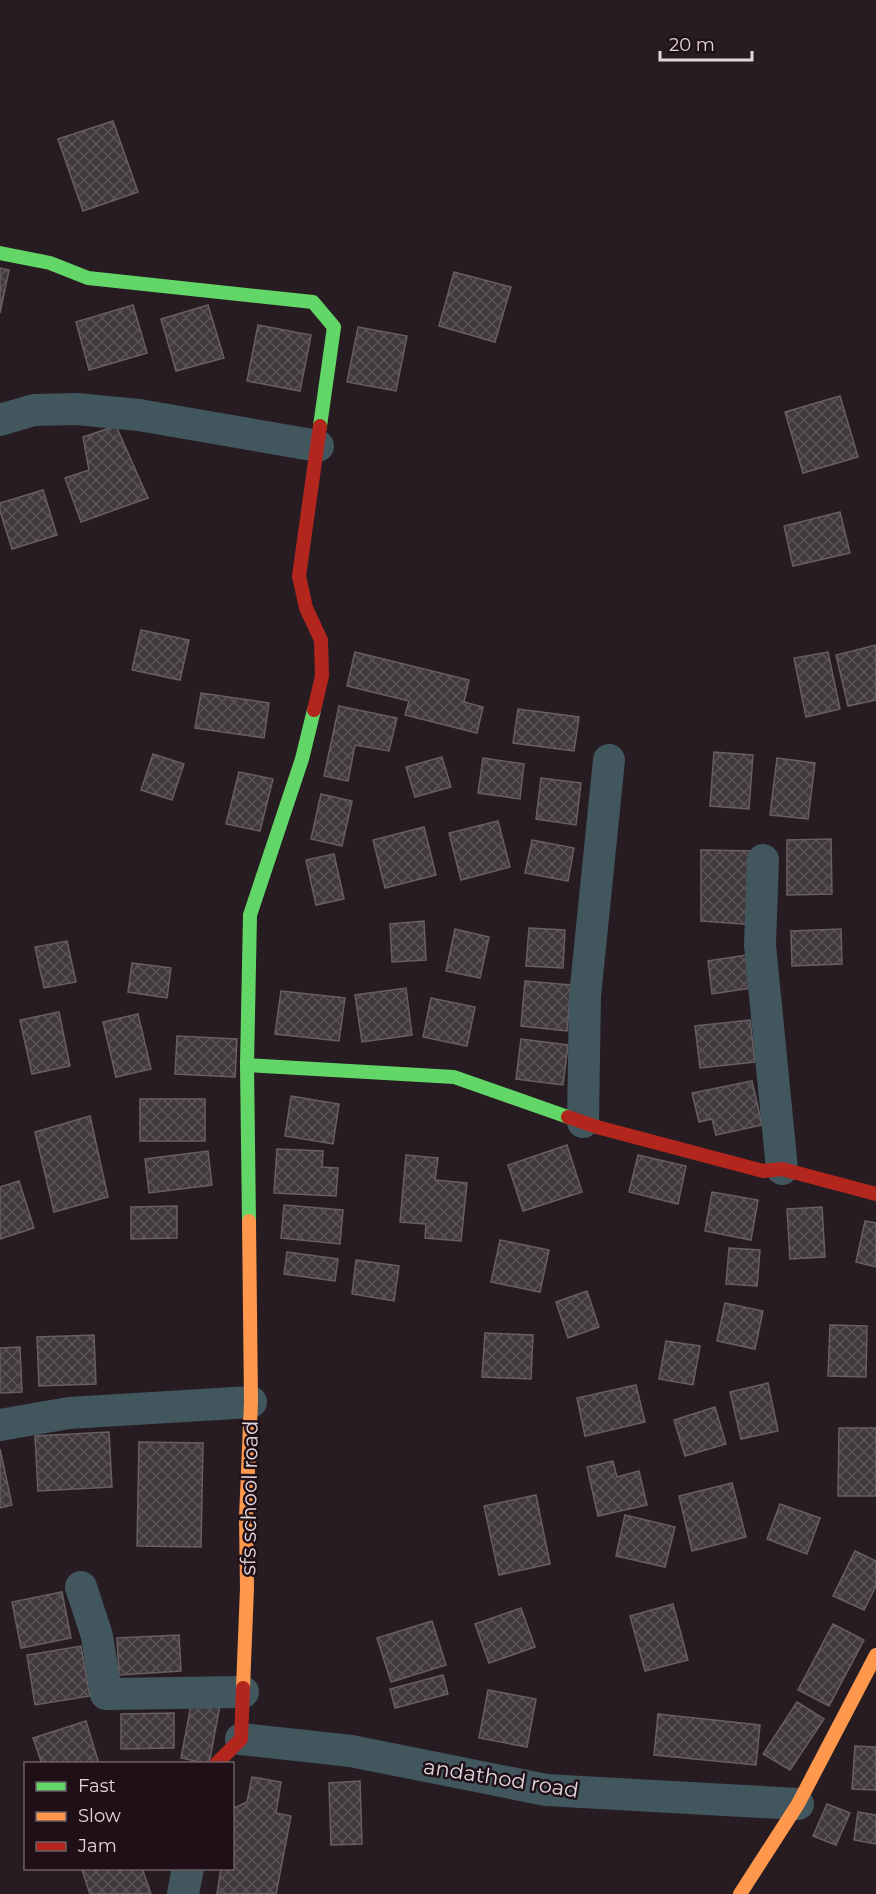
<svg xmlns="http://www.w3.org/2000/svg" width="876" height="1894" font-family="Montserrat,sans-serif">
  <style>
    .building { fill: url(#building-cross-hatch); stroke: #675f63; stroke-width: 1.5 }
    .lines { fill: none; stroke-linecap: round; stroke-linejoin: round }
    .street { stroke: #41565d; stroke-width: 32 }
    .fast { stroke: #63d668; stroke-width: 14 }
    .slow { stroke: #ff974d; stroke-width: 14 }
    .jam { stroke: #b3261e; stroke-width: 14 }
    .labels { text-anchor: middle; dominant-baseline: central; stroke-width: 5; stroke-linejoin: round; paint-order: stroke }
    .street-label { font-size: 21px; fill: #e1d6db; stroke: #1f1018 }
  </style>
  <defs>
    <pattern id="building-cross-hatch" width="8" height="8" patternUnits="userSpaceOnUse" patternTransform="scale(1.5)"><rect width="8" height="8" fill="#41393d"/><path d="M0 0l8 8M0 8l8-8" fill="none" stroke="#5c5558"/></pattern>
  </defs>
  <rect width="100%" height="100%" fill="#261c21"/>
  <g class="building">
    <polygon points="113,121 138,192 83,211 58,139"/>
    <polygon points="0,268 9,270 0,313"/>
    <polygon points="454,272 511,287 495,342 439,326"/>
    <polygon points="133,305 147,353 89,370 76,322"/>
    <polygon points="208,305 224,358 176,371 161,319"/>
    <polygon points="258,325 311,335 300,391 247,381"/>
    <polygon points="358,327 407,336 396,391 347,382"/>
    <polygon points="840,396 858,457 803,473 785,412"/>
    <polygon points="116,426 148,498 81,522 65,478 89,470 83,437"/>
    <polygon points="43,490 57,535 12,549 0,511 0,503"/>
    <polygon points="840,512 850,553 793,566 784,526"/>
    <polygon points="141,630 189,640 180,680 132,670"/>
    <polygon points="876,645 876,700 848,706 836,655"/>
    <polygon points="355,652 469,680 464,702 483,707 477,733 405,715 409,701 347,686"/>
    <polygon points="828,652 840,709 806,717 794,658"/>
    <polygon points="201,693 269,703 264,738 195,728"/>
    <polygon points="339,706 397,718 389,751 355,745 348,781 324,776"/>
    <polygon points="518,709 579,717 574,751 513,743"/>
    <polygon points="714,752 753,755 749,809 710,806"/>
    <polygon points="153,754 184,764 172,800 141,790"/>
    <polygon points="442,757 451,787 415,797 406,767"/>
    <polygon points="483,758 524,764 520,799 478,793"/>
    <polygon points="777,758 815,763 808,819 770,815"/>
    <polygon points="239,772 273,779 260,831 226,824"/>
    <polygon points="541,778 581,783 576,825 536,819"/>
    <polygon points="321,794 352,801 342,846 311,839"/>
    <polygon points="498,821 510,867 461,880 449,833"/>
    <polygon points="424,827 436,875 385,888 373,840"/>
    <polygon points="831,839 832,894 787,895 787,840"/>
    <polygon points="532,840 574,848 568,881 525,873"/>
    <polygon points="701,850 756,851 756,925 701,921"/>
    <polygon points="334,854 344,899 316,905 306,860"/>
    <polygon points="424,921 426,960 392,962 390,924"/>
    <polygon points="529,928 565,930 563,968 526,966"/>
    <polygon points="455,929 489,937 480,978 446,971"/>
    <polygon points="841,929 842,964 792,966 791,931"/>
    <polygon points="67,941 76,982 44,988 35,947"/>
    <polygon points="746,955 751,988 712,994 708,961"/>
    <polygon points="132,963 171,968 167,998 128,992"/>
    <polygon points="525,981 571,985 567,1031 521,1026"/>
    <polygon points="406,988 412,1035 362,1042 355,995"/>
    <polygon points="281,991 345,998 339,1041 275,1034"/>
    <polygon points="431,998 475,1007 467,1046 423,1037"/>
    <polygon points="59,1012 70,1066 32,1074 20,1020"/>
    <polygon points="138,1014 151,1069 116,1077 103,1022"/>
    <polygon points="750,1020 755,1062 700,1068 695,1026"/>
    <polygon points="177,1036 237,1039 235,1077 175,1074"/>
    <polygon points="521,1039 568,1045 563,1085 516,1079"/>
    <polygon points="752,1081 762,1125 716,1135 712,1119 699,1122 692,1093"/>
    <polygon points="291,1096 339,1104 333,1144 285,1136"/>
    <rect x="140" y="1099" width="65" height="42"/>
    <polygon points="90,1116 108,1197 54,1212 35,1132"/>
    <polygon points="567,1145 582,1192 523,1211 508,1165"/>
    <polygon points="277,1149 323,1151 322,1167 338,1168 336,1196 274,1193"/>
    <polygon points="208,1151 212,1185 149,1193 145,1159"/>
    <polygon points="406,1155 438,1158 435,1180 467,1183 461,1241 425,1238 426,1224 400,1222"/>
    <polygon points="638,1155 686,1166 678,1204 629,1192"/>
    <polygon points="19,1181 34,1228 0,1239 0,1187"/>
    <polygon points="712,1192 758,1200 751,1240 705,1231"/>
    <polygon points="284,1205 343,1210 340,1244 281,1238"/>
    <polygon points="177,1206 177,1238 131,1239 131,1207"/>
    <polygon points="822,1207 825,1257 790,1259 787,1209"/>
    <polygon points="865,1221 876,1223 876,1267 856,1262"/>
    <polygon points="500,1240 549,1250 540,1292 491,1282"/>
    <polygon points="729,1248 760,1250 757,1286 726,1284"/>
    <polygon points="287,1252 338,1259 335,1281 284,1274"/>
    <polygon points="356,1260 399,1266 394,1301 352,1294"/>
    <polygon points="587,1291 599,1327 568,1338 556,1302"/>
    <polygon points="725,1303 763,1311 755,1349 717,1341"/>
    <polygon points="830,1325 867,1326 866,1377 828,1376"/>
    <polygon points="485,1333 533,1335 531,1379 482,1377"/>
    <polygon points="94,1335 96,1384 39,1386 37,1337"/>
    <polygon points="666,1341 700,1346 693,1385 659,1379"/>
    <polygon points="20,1347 22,1392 0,1393 0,1348"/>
    <polygon points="768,1383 778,1431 741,1439 730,1392"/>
    <polygon points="636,1385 645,1422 585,1436 577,1398"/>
    <polygon points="715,1407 726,1444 685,1456 674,1420"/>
    <polygon points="839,1428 876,1428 876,1496 838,1496"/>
    <polygon points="109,1432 112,1487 38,1491 35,1436"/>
    <polygon points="139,1442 203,1443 201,1547 137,1546"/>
    <polygon points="0,1449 12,1505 0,1508"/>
    <polygon points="613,1461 617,1477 639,1471 647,1505 598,1516 587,1467"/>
    <polygon points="732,1483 746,1537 692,1551 679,1496"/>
    <polygon points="536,1495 550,1564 499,1575 484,1506"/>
    <polygon points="780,1504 820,1518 807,1554 767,1539"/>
    <polygon points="625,1515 675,1527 665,1567 616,1556"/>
    <polygon points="855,1551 876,1561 876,1586 864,1610 833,1596"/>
    <polygon points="62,1592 71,1638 21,1648 12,1602"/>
    <polygon points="673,1604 688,1660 645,1671 630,1616"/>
    <polygon points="521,1608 535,1647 489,1663 475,1624"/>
    <polygon points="432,1621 446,1665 391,1682 377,1638"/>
    <polygon points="833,1624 864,1640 829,1706 798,1690"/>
    <polygon points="179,1635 181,1671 119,1675 117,1638"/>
    <polygon points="81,1646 90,1696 35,1705 27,1655"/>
    <polygon points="443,1675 448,1694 395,1708 390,1689"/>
    <polygon points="488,1690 536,1699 527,1747 479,1738"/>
    <polygon points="192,1700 220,1705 209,1764 181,1758"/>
    <polygon points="797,1702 824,1719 790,1770 763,1754"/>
    <polygon points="174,1713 174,1748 121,1749 121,1714"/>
    <polygon points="658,1714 760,1725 756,1765 654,1755"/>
    <polygon points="86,1721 99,1764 42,1764 33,1738"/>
    <polygon points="855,1746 876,1747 876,1790 852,1789"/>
    <polygon points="252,1777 281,1782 276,1813 291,1816 276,1894 217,1894 221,1868 232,1868 232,1809 247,1802"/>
    <polygon points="360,1781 362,1844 331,1845 329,1783"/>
    <polygon points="827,1804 850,1813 836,1845 813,1836"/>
    <polygon points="858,1812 876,1815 876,1844 854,1840"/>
    <polygon points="88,1868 142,1868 151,1894 90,1894 82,1870"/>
  </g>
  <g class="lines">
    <g class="street">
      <polyline points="0,420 34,410 77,409 139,415 318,446"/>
      <polyline points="763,860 760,945 782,1169"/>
      <polyline points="583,1122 585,996 609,760"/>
      <polyline points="0,1425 69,1413 251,1402"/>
      <polyline points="81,1587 97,1636 106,1694 243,1692"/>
      <polyline points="241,1739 351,1751 546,1790 798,1804"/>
      <polyline points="183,1894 188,1868"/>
    </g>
    <g class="fast">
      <polyline points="0,253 50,263 88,278 313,302 334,327 320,426"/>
      <polyline points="247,1065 454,1077 568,1117"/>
      <polyline points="249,1221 247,1065 250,915 302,759 314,710"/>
    </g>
    <g class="slow">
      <polyline points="243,1688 247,1588 246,1517 251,1402 249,1221"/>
      <polyline points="740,1894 798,1804 876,1655"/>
    </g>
    <g class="jam">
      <polyline points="314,710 322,676 321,640 306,608 299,576 320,426"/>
      <polyline points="568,1117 597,1127 763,1171 782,1169 876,1194"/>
      <polyline points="216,1764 241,1739 243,1688"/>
    </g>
  </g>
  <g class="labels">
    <g class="street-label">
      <text transform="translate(249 1498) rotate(-89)">sfs school road</text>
      <text transform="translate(501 1778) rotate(9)">andathod road</text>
    </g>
  </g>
  <rect x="24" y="1762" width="210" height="108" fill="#1f1018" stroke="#6d5f66" stroke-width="1.5"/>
  <rect x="36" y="1782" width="30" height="9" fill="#63d668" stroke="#6d5f66" stroke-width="1.5"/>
  <text x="78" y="1792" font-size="18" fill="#e1d6db">Fast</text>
  <rect x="36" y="1812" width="30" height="9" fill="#ff974d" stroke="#6d5f66" stroke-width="1.5"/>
  <text x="78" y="1822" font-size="18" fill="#e1d6db">Slow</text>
  <rect x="36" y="1842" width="30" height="9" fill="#b3261e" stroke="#6d5f66" stroke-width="1.5"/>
  <text x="78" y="1852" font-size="18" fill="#e1d6db">Jam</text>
  <path d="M660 51v9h92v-9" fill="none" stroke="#e1d6db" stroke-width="3"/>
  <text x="669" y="51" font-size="18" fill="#e1d6db" stroke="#1f1018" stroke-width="4.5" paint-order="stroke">20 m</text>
</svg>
